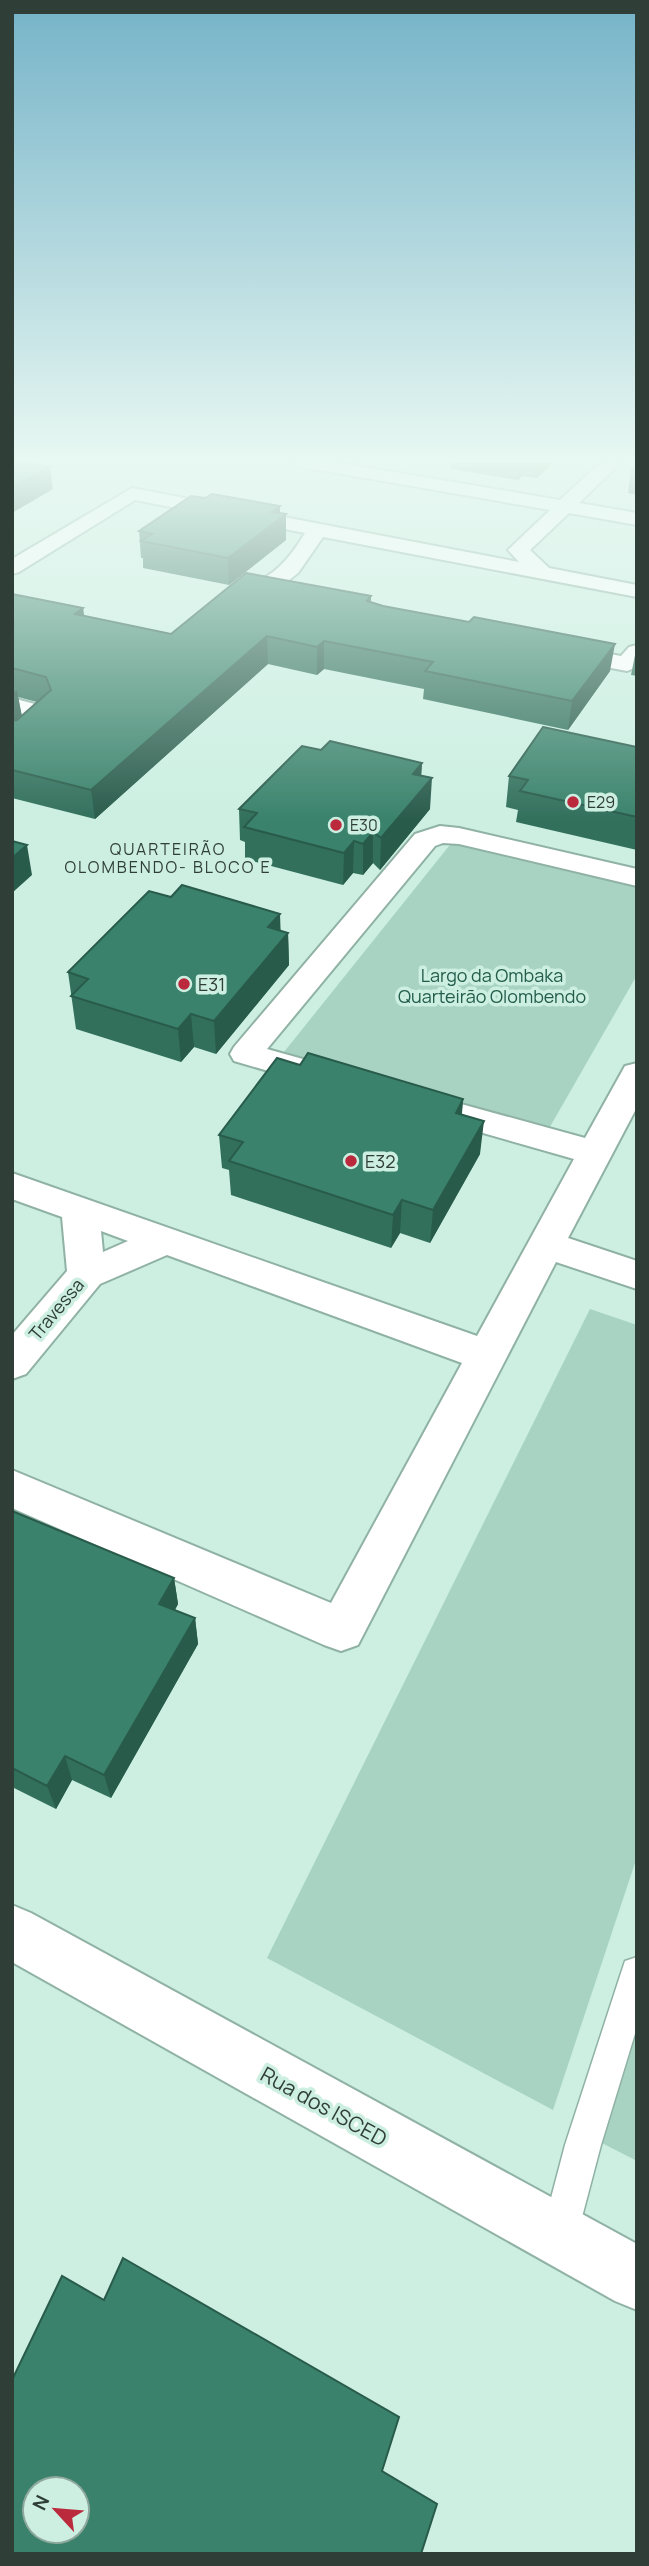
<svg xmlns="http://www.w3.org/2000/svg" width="649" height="2566" font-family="Manrope,sans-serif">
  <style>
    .green { fill: #a8d3c3 }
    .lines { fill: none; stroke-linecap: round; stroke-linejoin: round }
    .lane-casing { stroke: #90b2a5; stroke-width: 3 }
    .street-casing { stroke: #90b2a5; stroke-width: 4 }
    .lane { fill: #fff; fill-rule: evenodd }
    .street { fill: #fff; fill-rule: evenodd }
    .wall { fill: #32705c; fill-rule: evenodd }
    .shaded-wall { fill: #295b4b }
    .building { fill: #3a826b; stroke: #295b4b; stroke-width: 2; fill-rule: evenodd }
    .poi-dot { fill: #ba293c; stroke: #ccefe2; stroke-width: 2.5 }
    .labels { text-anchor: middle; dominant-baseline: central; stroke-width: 7; stroke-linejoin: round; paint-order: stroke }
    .far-poi-label { font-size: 16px; fill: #303e38; stroke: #ccefe2; text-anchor: start }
    .far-neighbourhood-label { font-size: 16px; letter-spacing: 2px; fill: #303e38; stroke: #ccefe2 }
    .park-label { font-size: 18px; fill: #235c4b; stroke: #ccefe2 }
    .poi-label { font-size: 18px; fill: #303e38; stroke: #ccefe2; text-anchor: start }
    .street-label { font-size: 18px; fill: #303e38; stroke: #ccefe2 }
    .near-street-label { font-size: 21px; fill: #303e38; stroke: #ccefe2 }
  </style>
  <rect width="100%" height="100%" fill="#ccefe2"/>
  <g class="green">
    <polygon points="453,841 637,887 637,975 547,1132 284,1052"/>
    <polygon points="590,1309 637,1325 637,1857 553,2110 267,1958"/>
    <polygon points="637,2004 637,2161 592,2138"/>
  </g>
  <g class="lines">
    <g class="lane-casing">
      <polygon id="lane" points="637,1957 637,2027 601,2145 577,2236 572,2249 559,2254 546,2249 541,2236 565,2145 621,1973 625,1961"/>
    </g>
    <g class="street-casing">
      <g id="street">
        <path d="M 293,462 L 334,462 L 560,500 L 601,462 L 621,462 L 579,503 L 637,513 L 637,525 L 569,513 L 530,550 L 549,568 L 637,585 L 637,597 L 323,537 L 298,573 L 275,591 L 285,597 L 282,602 L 274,603 L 244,596 L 241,591 L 244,586 C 273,579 290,558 305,533 L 135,500 L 19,572 L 12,574 L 12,559 L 132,488 L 519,562 L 508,550 L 550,510 L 302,467 Z"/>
        <polygon points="560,645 621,656 629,647 637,645 637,667 627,671 552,657 549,652 552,647"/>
        <polygon points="12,698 50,708 53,719 21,746 12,748 12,729 28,717 12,713"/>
        <polygon points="440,826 459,828 637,869 637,886 459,844 443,843 435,846 267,1049 335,1068 340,1076 335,1084 323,1087 234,1061 230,1054 234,1047 415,834"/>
        <path d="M 637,1063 L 637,1107 L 568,1238 L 637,1261 L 637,1289 L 556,1262 L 358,1645 L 341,1651 L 324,1645 L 12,1508 L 12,1470 L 331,1603 L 462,1363 L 167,1255 L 100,1284 L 26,1374 L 12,1379 L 12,1335 L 67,1271 L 62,1217 L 12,1199 L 12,1173 L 477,1336 L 574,1159 L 420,1115 L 415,1107 L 420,1099 L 432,1096 L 585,1138 L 625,1066 ZM 101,1231 L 128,1241 L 103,1252 Z"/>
        <polygon points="12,1905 31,1913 637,2244 637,2310 615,2301 12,1962"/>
      </g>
    </g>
    <use href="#lane" class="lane"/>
    <use href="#street" class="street"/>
  </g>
  <g class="wall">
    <polygon points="452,462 554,462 537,478 522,476 518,480 451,469"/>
    <polygon points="637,464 637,495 628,493 631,470"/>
    <polygon points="280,513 286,540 229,585 143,568 143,558 141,558 139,531"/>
    <path d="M 12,594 L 83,608 L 84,616 L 171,634 L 371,596 L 371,602 L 610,671 L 568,730 L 423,699 L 424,689 L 324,669 L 317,675 L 268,664 L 95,819 L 12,798 ZM 18,697 L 37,702 L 22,716 Z"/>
    <polygon points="637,645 637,676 631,675"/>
    <polygon points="637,747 637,850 516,822 518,810 506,807 509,776"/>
    <polygon points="321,750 422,763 421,776 430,809 380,870 373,863 363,875 353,873 343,885 245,859 245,842 240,840 239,809"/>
    <polygon points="281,931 288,933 289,965 216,1054 194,1047 181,1062 76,1029 68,972"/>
    <polygon points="300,1065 463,1099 462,1114 480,1154 430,1243 400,1233 391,1248 231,1195 229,1170 222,1168 219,1135"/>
    <polygon points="12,1511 174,1578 178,1604 175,1610 195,1618 198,1644 111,1798 72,1780 56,1809 12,1787"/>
  </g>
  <g class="shaded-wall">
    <polygon points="520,462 524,462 522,476 518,480"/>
    <polygon points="539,462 554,462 537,478"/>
    <polygon points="50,467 53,489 12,513 12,488"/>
    <polygon points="280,506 280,519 286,514 286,540 229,585 228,558 272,512"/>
    <polygon points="83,608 86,636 75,614"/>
    <polygon points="267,636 268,664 95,819 91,790"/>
    <polygon points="324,641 324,669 317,675 317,647"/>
    <polygon points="615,644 610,671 568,730 572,701"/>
    <polygon points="17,690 22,718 12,727 12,693"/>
    <polygon points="422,763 420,792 432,778 430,809 380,870 381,838 413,774"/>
    <polygon points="373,832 373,863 363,875 363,844"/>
    <polygon points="354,841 353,873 343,885 344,853"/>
    <polygon points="27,845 32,875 12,893 12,858"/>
    <polygon points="280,914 281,942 288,933 289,965 216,1054 214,1021 268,927"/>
    <polygon points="191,1014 194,1047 181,1062 178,1029"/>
    <polygon points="463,1099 460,1132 456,1113"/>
    <polygon points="484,1121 480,1154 430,1243 433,1210"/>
    <polygon points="402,1200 400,1233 391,1248 393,1215"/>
    <polygon points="174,1578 178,1604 163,1630 159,1604"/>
    <polygon points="195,1618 198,1644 111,1798 104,1775"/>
    <polygon points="65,1756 72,1780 56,1809 47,1786"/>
  </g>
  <g class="building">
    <polygon points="12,462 24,462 50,467 12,488"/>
    <polygon points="637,464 637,471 631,470"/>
    <polygon points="212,494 280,506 272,512 286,514 228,558 141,541 152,534 139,531 191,496 205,498"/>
    <polygon points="246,573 371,596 367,601 383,606 469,622 474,617 615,644 572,701 425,671 433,662 324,641 317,647 267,636 91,790 12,770 12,721 17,720 51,690 46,677 12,668 12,594 83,608 75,614 171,634"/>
    <polygon points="543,727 637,747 637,817 520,791 528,780 509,776"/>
    <polygon points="330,741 422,763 413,774 432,778 381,838 373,832 363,844 354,841 344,853 244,827 257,813 239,809 302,746 321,750"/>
    <polygon points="12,841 27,845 12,858"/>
    <polygon points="182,885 280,914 268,927 288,933 214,1021 191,1014 178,1029 71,996 88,979 68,972 149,891 171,897"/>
    <polygon points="308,1053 463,1099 456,1113 484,1121 433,1210 402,1200 393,1215 229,1161 243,1142 219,1135 277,1058 300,1065"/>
    <polygon points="12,1511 174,1578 159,1604 195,1618 104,1775 65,1756 47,1786 12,1768"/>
    <path d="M 123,2258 L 399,2417 L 382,2471 L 437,2504 L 421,2554 L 12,2554 L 12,2380 L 62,2276 L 104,2300 ZM 35,2489 L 77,2489 L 77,2531 L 35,2531 Z"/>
  </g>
  <linearGradient id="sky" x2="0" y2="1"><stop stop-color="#75b3c8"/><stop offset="0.56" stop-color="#e8f8f2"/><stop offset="1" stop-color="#e8f8f2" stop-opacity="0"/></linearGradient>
  <rect width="649" height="821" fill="url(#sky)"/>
  <g class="poi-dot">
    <circle cx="573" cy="802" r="7"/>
    <circle cx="336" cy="825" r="7"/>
    <circle cx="184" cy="984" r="7"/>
    <circle cx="351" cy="1161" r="7"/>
  </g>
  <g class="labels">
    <g class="far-poi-label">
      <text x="587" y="802">E29</text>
      <text x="350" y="825">E30</text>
    </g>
    <g class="far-neighbourhood-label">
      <text x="168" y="849">QUARTEIRÃO<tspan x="168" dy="18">OLOMBENDO- BLOCO E</tspan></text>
    </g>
    <g class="park-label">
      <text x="492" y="975">Largo da Ombaka<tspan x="492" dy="21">Quarteirão Olombendo</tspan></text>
    </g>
    <g class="poi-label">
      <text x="198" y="984">E31</text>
      <text x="365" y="1161">E32</text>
    </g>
    <g class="street-label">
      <text transform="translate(56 1309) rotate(-50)">Travessa</text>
    </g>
    <g class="near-street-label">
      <text transform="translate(324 2106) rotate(29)">Rua dos ISCED</text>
    </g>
  </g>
  <rect width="649" height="2566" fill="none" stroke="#303e38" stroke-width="28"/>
  <g transform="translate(56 2510) rotate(296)"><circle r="33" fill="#ccefe2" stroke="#8ea89e" stroke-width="2"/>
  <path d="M0-5L12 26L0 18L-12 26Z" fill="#ba293c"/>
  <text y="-10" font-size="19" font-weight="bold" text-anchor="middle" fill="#303e38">N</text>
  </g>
</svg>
